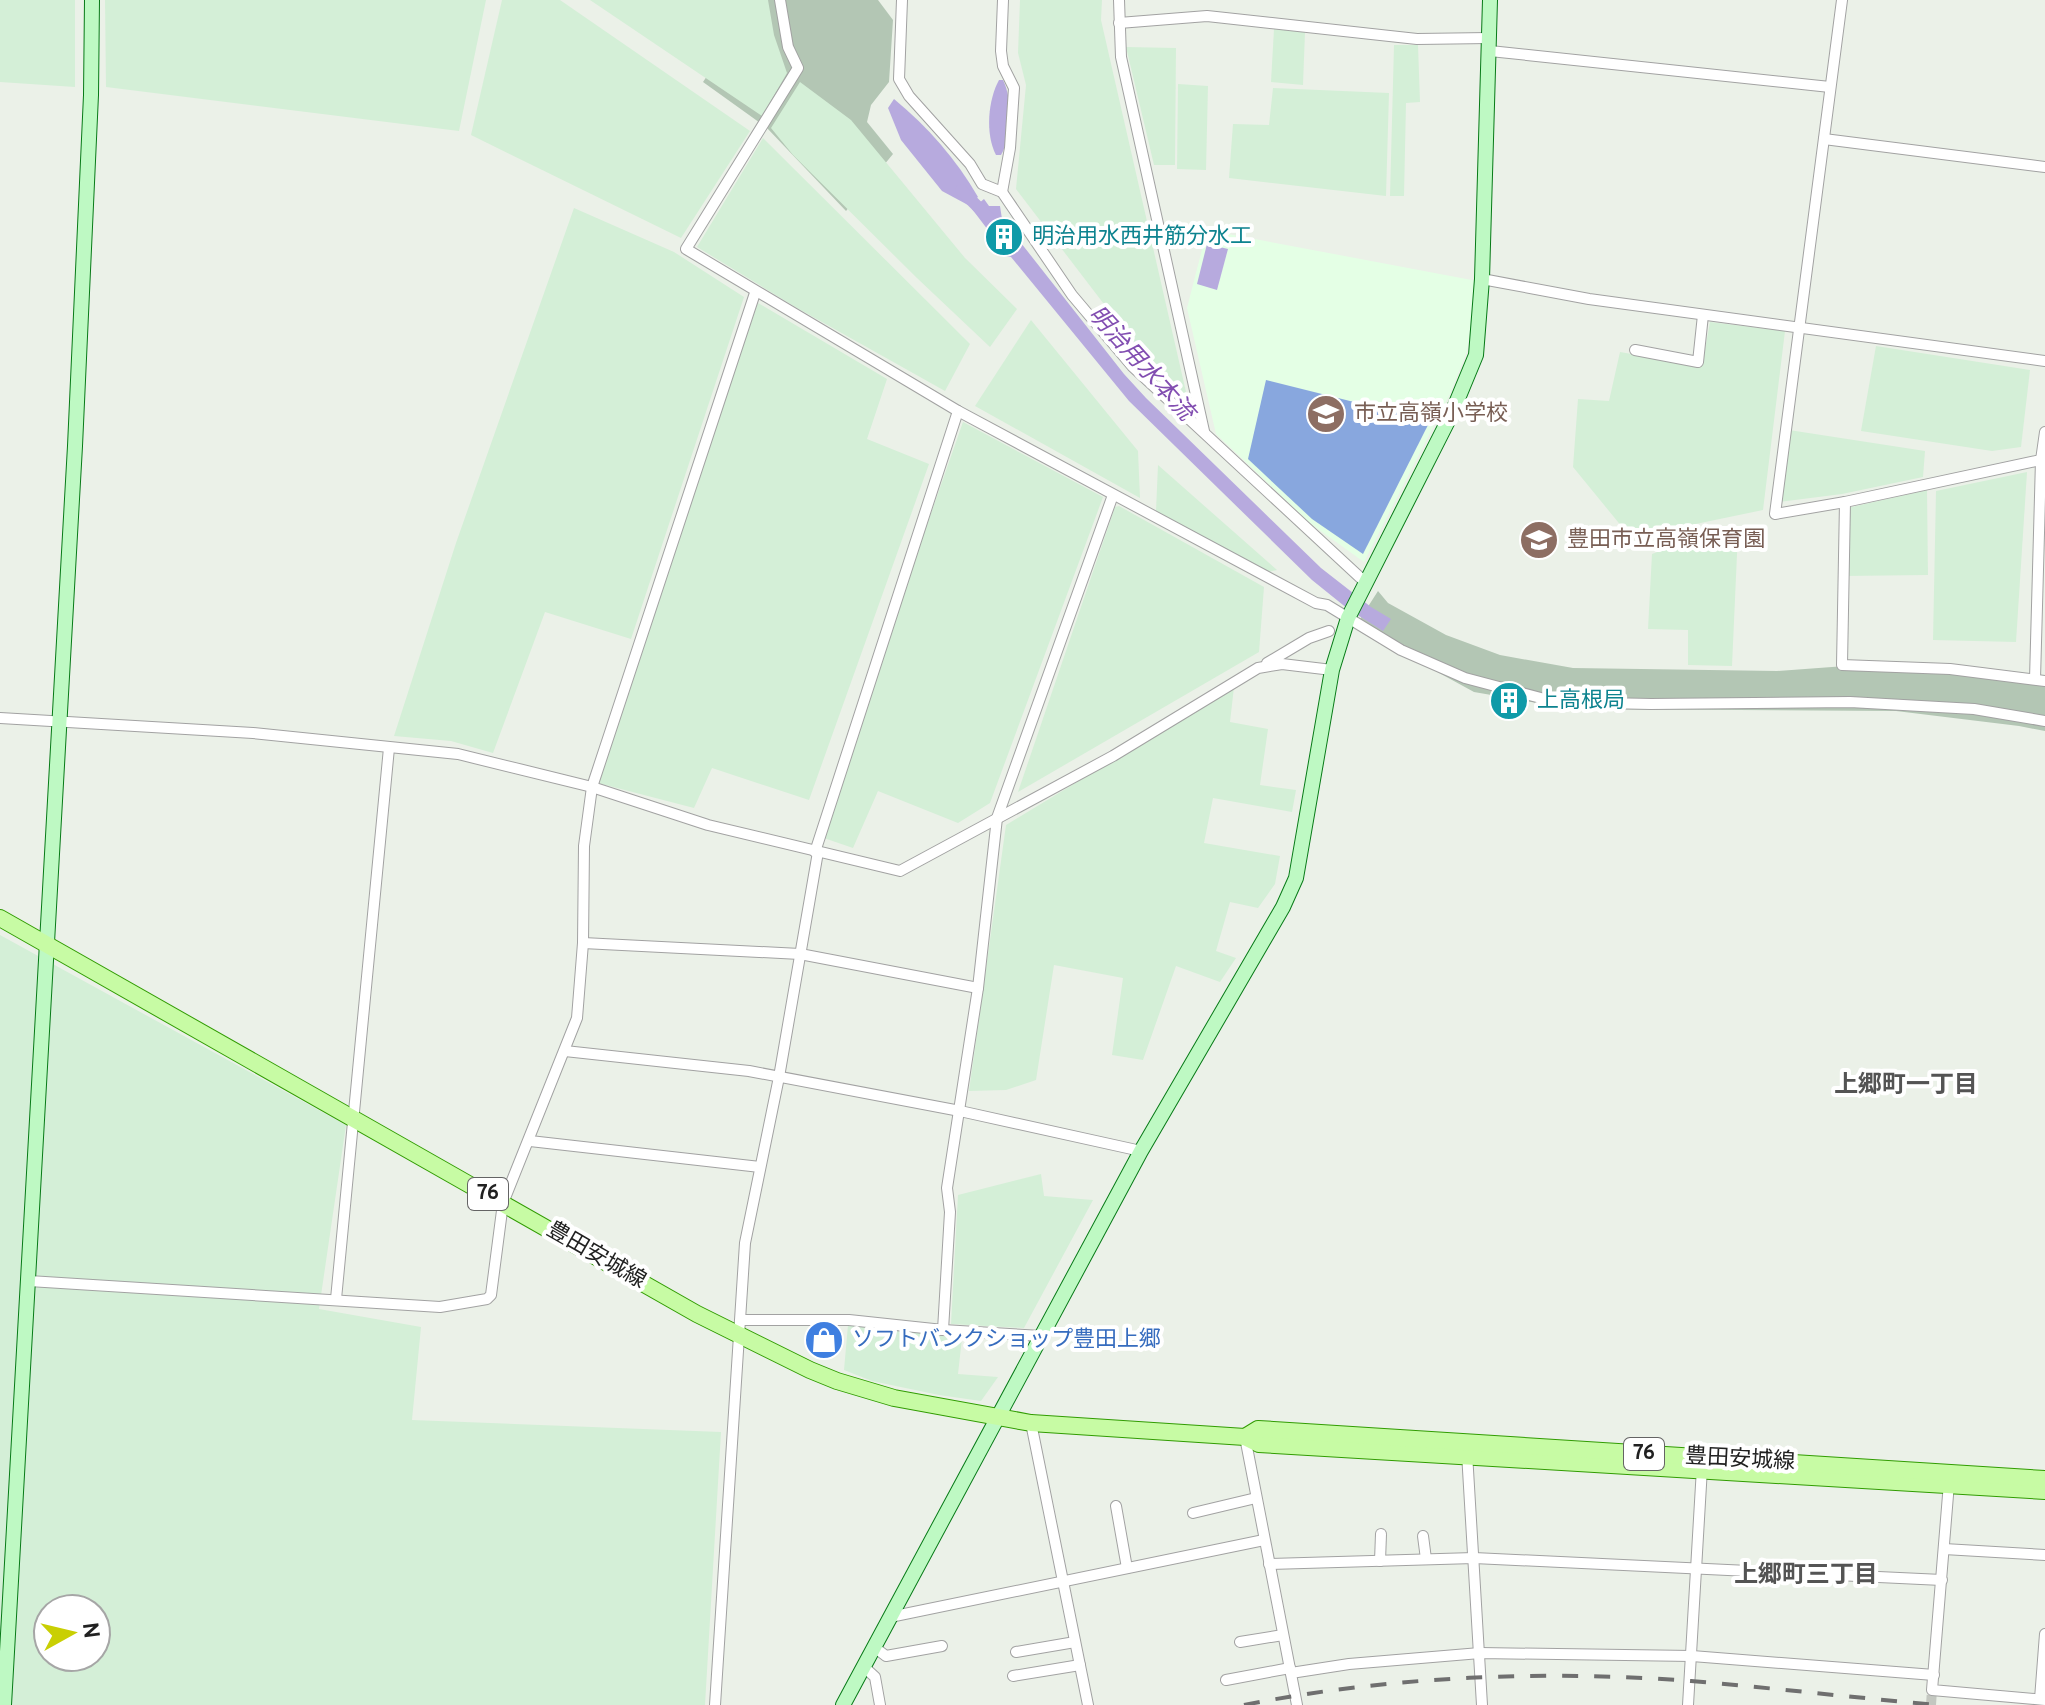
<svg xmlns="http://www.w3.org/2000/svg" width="2045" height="1705" font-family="Overpass,'Noto Sans JP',sans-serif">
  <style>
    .education { fill: #e4ffe5 }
    .construction { fill: #b3c6b4 }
    .farmland { fill: #d4efd7; fill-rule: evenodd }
    .pitch { fill: #88a7de }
    .water { fill: #b7aade }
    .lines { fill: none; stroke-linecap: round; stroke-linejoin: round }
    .canal { stroke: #b7aade; stroke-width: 12 }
    .street-tunnel { stroke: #c3c7c0; stroke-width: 10; stroke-dasharray: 10 5; stroke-linecap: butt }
    .street-casing { stroke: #a2a2a2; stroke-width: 12 }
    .secondary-casing { stroke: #077a17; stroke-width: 16 }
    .primary-casing { stroke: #319c02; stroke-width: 18 }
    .street { stroke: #fff; stroke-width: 10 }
    .secondary { stroke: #bef9c3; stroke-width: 14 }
    .primary { stroke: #c7fba4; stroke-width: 16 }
    .rail { stroke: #6f6f6f; stroke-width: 4; stroke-dasharray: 16 16; stroke-linecap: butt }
    .labels { text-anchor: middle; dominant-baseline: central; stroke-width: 8; stroke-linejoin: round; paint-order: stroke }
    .shield { fill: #fff; stroke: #646464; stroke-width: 2 }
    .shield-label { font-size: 20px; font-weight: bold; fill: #212121 }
    .culture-label { font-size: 22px; fill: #0d838f; stroke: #fff; text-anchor: start }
    .education-label { font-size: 22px; fill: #785e54; stroke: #fff; text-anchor: start }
    .street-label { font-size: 22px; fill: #212121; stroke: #fff }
    .shop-label { font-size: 22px; fill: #366cbe; stroke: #fff; text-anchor: start }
    .water-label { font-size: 24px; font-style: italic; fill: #824eb1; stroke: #fff }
    .neighbourhood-label { font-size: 24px; font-weight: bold; fill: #545454; stroke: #fff }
  </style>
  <rect width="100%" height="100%" fill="#ebf1e8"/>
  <polygon class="education" points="1207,230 1477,281 1467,351 1450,394 1364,562 1311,524 1216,434 1187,308"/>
  <g class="construction">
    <polygon points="687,0 878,0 893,20 889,82 871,105 867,122 893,154 846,211 767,128 703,82 737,31"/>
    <polygon points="1378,591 1388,603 1446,635 1500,655 1573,668 1777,671 1886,663 2045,677 2045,731 2019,726 1896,711 1572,709 1474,692 1355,627"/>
  </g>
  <g class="farmland">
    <polygon points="0,0 75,0 75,87 0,82"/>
    <polygon points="105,0 486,0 459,131 106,87"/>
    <polygon points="502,0 560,0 750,131 681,238 471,135"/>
    <polygon points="590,0 768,0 774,35 787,73 762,116"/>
    <polygon points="1020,0 1102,0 1101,20 1186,392 1175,397 1016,189 1026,85 1018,53"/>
    <polygon points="1274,29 1305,32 1303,85 1271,82"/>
    <polygon points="1394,45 1418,45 1420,102 1406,103 1404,196 1390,196"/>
    <polygon points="1126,47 1176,48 1175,165 1154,165"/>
    <polygon points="800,82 851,120 965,258 1017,309 990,347 917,278 793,155 771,128"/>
    <polygon points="1178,84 1208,86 1206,170 1177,169"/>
    <polygon points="1273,88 1389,93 1386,196 1229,178 1233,124 1269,125"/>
    <polygon points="763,138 970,344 945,391 797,308 697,247"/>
    <polygon points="574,208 674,252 744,297 631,639 545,612 493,753 451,741 394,736 456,543"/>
    <polygon points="758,303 887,379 867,439 929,464 809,800 712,768 694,808 594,782"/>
    <polygon points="1031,320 1138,451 1140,498 975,406"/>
    <polygon points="1710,322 1785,331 1763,510 1638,536 1627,533 1573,467 1578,399 1609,401 1620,352 1702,366"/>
    <polygon points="1876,346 2030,370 2021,447 1992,451 1861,431"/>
    <polygon points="963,422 1103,497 990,803 958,823 878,791 853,848 818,836"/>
    <polygon points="1789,430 1925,451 1923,477 1842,494 1779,502"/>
    <polygon points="1158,465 1277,570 1267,572 1156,511"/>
    <polygon points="2027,472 2016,642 1933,640 1936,491"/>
    <polygon points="1927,490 1928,575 1843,576 1847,508"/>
    <polygon points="1119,506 1264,587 1259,652 1018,792 1115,507"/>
    <polygon points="1738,532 1732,666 1688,665 1688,630 1648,629 1652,554 1681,543"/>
    <polygon points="1234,687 1230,722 1268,729 1260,785 1296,790 1292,812 1213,798 1204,843 1280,856 1275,884 1258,908 1230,902 1216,951 1236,958 1220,982 1176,966 1143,1060 1112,1055 1123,978 1054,965 1036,1080 1006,1090 969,1091 1006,825"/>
    <path d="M 0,935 L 346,1125 L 319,1309 L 421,1327 L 412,1420 L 721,1432 L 705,1705 L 0,1705 ZM 48,1609 L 96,1609 L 96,1657 L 48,1657 Z"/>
    <polygon points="1041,1174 1044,1196 1093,1200 1024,1328 951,1324 958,1195"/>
    <polygon points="848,1325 962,1338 958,1374 998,1377 981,1401 939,1395 872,1381 844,1370"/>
  </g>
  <polygon class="pitch" points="1266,380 1430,421 1363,554 1312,519 1248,459"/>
  <g class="water">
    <path d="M 999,80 L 1003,80 C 1013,100 1012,136 1001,155 L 996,155 C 985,134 988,100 999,80 Z"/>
    <path d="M 894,99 C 928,127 956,159 978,197 L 968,205 L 942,191 L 901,140 L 888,108 Z"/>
    <polygon points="984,199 989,206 1000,206 1002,219 988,230 972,209"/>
    <polygon points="1021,243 1124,374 1146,398 1321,568 1371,607 1391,619 1383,631 1348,609 1312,580 1129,401 1011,257 1006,256"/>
    <polygon points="1207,244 1228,249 1217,290 1197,284"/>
  </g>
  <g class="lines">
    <polyline class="canal" points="961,190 995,224 1023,260"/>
    <polyline class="street-tunnel" points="1931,1705 1932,1690"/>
    <g class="street-casing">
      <g id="street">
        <polyline points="780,0 788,47 798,68 686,249 958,411 1316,603 1327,605 1401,650 1465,678 1556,702 1651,704 1850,702 1974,709 2045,721"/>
        <polyline points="902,0 899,79 909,96 970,164 982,184 1002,192 1072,295 1132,366 1366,583"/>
        <polyline points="1119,0 1121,57 1204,431"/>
        <polyline points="1842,0 1775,514 1845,502 2045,459"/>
        <polyline points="1119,23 1207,16 1417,39 1489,38"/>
        <polyline points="1490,51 1830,87"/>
        <polyline points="1824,139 2045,167"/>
        <polyline points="1002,192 1010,148 1014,88 1003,66 1001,51 1003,0"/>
        <polyline points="1482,279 1589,299 2045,361"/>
        <polyline points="1635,350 1698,362 1703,315"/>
        <polyline points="1845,502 1842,665 1950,669 2045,681"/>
        <polyline points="1267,663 1309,638 1329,631"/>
        <polyline points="2035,679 2041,460 2045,432"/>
        <polyline points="0,718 253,733 458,754 592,787 708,825 900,871 1113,756 1258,668 1282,664 1332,670"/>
        <polyline points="815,852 958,411"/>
        <polyline points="583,943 800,954 978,988"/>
        <polyline points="565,1051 749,1071 960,1111 1141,1151"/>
        <polyline points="530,1141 760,1167"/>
        <polyline points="29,1281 440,1307 487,1299 491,1295 503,1203 577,1018 583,943 584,846 592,787 755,293"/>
        <polyline points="336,1299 389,748"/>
        <polyline points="741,1320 849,1320 943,1330 1042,1336"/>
        <polyline points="943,1330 950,1212 947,1188 978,988 997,818 1113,495"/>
        <polyline points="1031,1423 1088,1705"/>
        <polyline points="1245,1437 1297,1705"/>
        <polyline points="1467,1453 1482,1705"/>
        <polyline points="1949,1483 1932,1690 2045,1700"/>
        <polyline points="1116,1506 1127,1568"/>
        <polyline points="1193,1513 1256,1498"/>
        <polyline points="1423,1536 1426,1559"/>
        <polyline points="1944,1549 2045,1555"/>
        <polyline points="1380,1561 1381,1534"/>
        <polyline points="1269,1564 1474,1558 1942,1580"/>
        <polyline points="890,1617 1264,1540"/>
        <polyline points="1240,1642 1283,1635"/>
        <polyline points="874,1647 886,1656 942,1646"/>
        <polyline points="1016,1652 1075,1642"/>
        <polyline points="864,1667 875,1677 880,1705"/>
        <polyline points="1291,1673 1349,1664 1480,1653 1692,1656 1934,1675"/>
        <polyline points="1013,1676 1080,1665"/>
        <polyline points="1226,1680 1290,1668"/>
        <polyline points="2040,1699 2045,1634"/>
        <polyline points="715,1705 745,1243 779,1077 818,852"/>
        <polyline points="1688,1705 1702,1468"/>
      </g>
    </g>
    <g class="secondary-casing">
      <g id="secondary">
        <polyline points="4,1705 75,446 91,95 92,0"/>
        <polyline points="843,1705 1141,1151 1283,907 1296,878 1332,670 1348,618 1452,413 1476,355 1482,279 1490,0"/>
      </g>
    </g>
    <g class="primary-casing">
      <g id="primary">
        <polyline points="0,918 697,1314 810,1370 837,1381 894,1398 1031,1423 1245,1437 1259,1444 2045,1491"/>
        <polyline points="1245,1437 1258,1429 2045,1479"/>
      </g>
    </g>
    <use href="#street" class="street"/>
    <use href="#secondary" class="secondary"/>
    <use href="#primary" class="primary"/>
    <path class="rail" d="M 1244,1705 C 1390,1676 1543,1670 1691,1681 C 1774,1688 1856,1698 1939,1705"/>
  </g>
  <defs>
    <g id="building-disc" transform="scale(2)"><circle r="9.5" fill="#0f9aa8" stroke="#fff"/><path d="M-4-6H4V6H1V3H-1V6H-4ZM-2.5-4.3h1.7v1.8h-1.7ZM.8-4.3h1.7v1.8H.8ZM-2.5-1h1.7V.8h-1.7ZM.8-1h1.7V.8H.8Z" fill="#fff"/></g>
    <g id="school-disc" transform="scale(2)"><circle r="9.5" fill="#8d6e63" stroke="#fff"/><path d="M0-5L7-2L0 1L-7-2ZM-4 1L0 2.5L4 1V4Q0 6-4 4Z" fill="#fff"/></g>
    <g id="shop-disc" transform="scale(2)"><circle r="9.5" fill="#3f7fe0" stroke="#fff"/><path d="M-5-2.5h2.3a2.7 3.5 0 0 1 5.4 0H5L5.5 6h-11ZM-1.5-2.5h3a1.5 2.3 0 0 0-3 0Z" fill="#fff"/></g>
  </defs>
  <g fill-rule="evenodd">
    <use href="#building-disc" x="1004" y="237"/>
    <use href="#school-disc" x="1326" y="414"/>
    <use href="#school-disc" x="1539" y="540"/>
    <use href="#building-disc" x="1509" y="701"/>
    <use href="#shop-disc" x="824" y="1340"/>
  </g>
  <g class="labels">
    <g class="shield">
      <rect x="468" y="1178" width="40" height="32" rx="6"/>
      <rect x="1624" y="1438" width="40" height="32" rx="6"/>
    </g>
    <g class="shield-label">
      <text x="488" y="1194">76</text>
      <text x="1644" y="1454">76</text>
    </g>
    <g class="culture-label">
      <text x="1032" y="237">明治用水西井筋分水工</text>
      <text x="1537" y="701">上高根局</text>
    </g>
    <g class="education-label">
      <text x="1354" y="414">市立高嶺小学校</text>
      <text x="1567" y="540">豊田市立高嶺保育園</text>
    </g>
    <g class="street-label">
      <text transform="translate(596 1256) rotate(30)">豊田安城線</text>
      <text transform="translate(1740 1460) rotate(3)">豊田安城線</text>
    </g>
    <g class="shop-label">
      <text x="852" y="1340">ソフトバンクショップ豊田上郷</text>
    </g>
    <g class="water-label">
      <text transform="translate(1140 364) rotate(48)">明治用水本流</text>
    </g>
    <g class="neighbourhood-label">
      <text x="1906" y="1086">上郷町一丁目</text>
      <text x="1806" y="1576">上郷町三丁目</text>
    </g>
  </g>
  <g transform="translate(72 1633) rotate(82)"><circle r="38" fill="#ffffff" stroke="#a6a6a6" stroke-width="2"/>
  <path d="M0-6L14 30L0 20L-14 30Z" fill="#c9cf03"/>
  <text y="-12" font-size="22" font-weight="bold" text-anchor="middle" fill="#212121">N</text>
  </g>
</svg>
